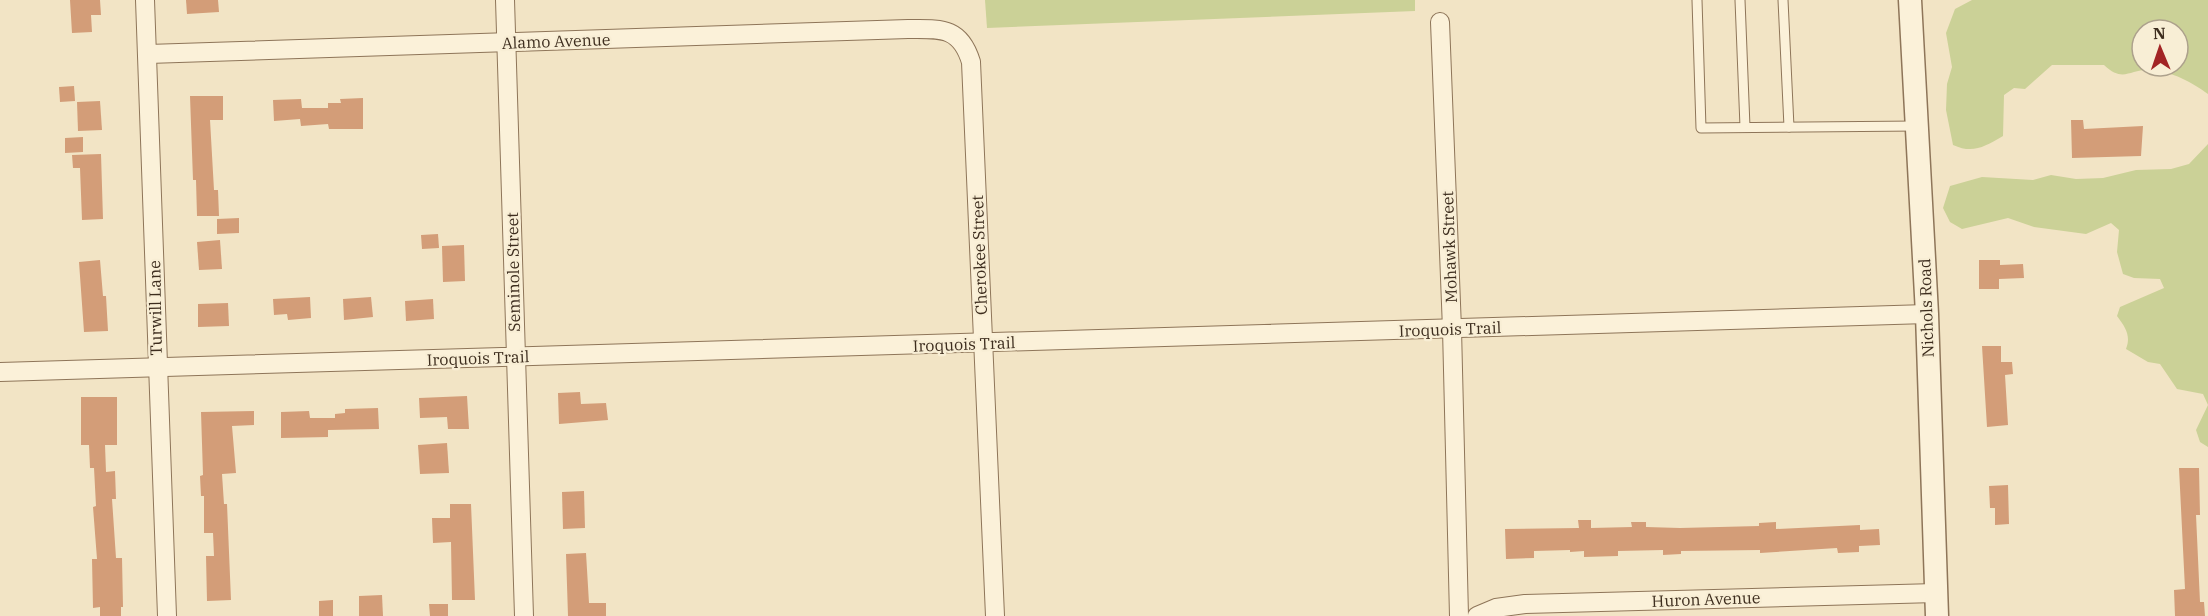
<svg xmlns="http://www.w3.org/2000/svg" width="2208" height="616" font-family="'IBM Plex Serif',serif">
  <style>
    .green { fill: #cbd197; fill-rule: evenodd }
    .building { fill: #d39d78 }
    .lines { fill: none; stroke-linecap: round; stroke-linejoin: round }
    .service-casing { stroke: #8e7559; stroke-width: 11 }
    .minor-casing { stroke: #8e7559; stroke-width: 20 }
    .tertiary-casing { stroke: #8e7559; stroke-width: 25 }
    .service { stroke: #fbf1d9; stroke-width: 9 }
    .minor { stroke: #fbf1d9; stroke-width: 18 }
    .tertiary { stroke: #fbf1d9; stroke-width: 22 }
    .labels { text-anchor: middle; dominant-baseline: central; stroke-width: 4.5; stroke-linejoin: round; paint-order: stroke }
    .street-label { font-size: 16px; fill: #3d2d1e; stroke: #f8eed5 }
  </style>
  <rect width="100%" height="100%" fill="#f2e4c5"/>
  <g class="green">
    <polygon points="985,0 1415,0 1415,11 987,28"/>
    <path d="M 1972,0 L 2208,0 L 2208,94 C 2193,83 2171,71 2152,70 C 2130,68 2124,84 2104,65 L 2052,65 L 2025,89 L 2014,88 L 2004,95 L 2003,136 C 1984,147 1973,154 1953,145 L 1946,110 L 1947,84 L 1952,67 L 1946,33 L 1955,9 ZM 2142,30 L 2178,30 L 2178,66 L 2142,66 Z"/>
    <path d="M 2208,144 L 2208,447 L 2200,442 L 2196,430 L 2208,405 L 2203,394 L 2177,389 L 2160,364 L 2148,362 L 2126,349 C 2131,336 2126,328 2117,316 L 2120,307 L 2164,288 L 2160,279 L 2134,278 L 2123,274 L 2117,252 L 2119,230 L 2111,223 L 2086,234 L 2034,227 L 2008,218 L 1962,229 L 1950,222 L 1943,208 L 1950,186 L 1982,177 L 2033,180 L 2051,175 L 2076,179 L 2103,178 L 2136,170 L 2171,169 L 2189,164 Z"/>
  </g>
  <g class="building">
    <polygon points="70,0 100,0 101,15 91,15 92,32 72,33"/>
    <polygon points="186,0 218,0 219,12 187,14"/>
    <polygon points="74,86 75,101 60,102 59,87"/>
    <polygon points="190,96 223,96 223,120 210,120 214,190 218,190 219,216 197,216 196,180 193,180"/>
    <polygon points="363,98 363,129 329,129 328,124 301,126 300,119 274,121 273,100 301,99 302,108 328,108 328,103 341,103 340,99"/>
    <polygon points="100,101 102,130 78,131 77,102"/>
    <polygon points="2071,120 2083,120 2084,129 2143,126 2141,156 2072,158"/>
    <polygon points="83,137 83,152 65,153 65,138"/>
    <polygon points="101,154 103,219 82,220 80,168 73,168 72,155"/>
    <polygon points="239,218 239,233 217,234 217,219"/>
    <polygon points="438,234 439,248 422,249 421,235"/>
    <polygon points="220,240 222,269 199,270 197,242"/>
    <polygon points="464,245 465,281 443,282 442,246"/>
    <polygon points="100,260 103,296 106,296 108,331 84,332 79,262"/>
    <polygon points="1979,260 2000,260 2000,265 2023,264 2024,278 1999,279 1999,289 1979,289"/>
    <polygon points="310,297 311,318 288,320 287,314 274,315 273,299"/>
    <polygon points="371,297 373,317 344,320 343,299"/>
    <polygon points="433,299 434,319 406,321 405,301"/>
    <polygon points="228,303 229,326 198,327 198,304"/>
    <polygon points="1982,346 2001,346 2001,362 2012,362 2013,374 2005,375 2008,425 1987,427"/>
    <polygon points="580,392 581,404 606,403 608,420 559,424 558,393"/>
    <polygon points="467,396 469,429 448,429 447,417 420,418 419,398"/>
    <polygon points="81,397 117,397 117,445 105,445 106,472 115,471 116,499 112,499 116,558 122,558 123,607 121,607 121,616 100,616 100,607 93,608 92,559 97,559 93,507 96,506 94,468 90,468 89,445 81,445"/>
    <polygon points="378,408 379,429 328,430 328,437 281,438 281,412 309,411 310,418 335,418 335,414 345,413 345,409"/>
    <polygon points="254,411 254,425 232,426 236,473 222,474 224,504 227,504 231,600 207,601 206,556 214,556 213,533 204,533 204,496 201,496 200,476 203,475 201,412"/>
    <polygon points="447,443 449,473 420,474 418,445"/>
    <polygon points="2179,468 2199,468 2200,515 2196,515 2200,602 2204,602 2205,616 2175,616 2174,590 2185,589"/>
    <polygon points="2008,485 2009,524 1995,525 1995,508 1990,508 1989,486"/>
    <polygon points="584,491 585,528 563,529 562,492"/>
    <polygon points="450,504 471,504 475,600 452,600 451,542 433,543 432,518 450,518"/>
    <polygon points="1578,520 1591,520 1591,528 1632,527 1631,522 1646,522 1646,527 1680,528 1759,526 1759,523 1776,522 1776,529 1860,525 1860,530 1879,529 1880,545 1859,546 1859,552 1838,553 1837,548 1760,553 1760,550 1681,551 1681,554 1663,555 1663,550 1618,551 1618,556 1584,557 1584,551 1570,552 1570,550 1534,551 1534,558 1506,559 1505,529 1579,528"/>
    <polygon points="586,553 589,603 606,603 606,616 568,616 566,554"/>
    <polygon points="382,595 383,616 359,616 359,596"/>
    <polygon points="333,600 333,616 319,616 319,601"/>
    <polygon points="429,604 448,604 448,616 430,616"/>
  </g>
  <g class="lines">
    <g class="service-casing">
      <g id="service">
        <polyline points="1697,0 1701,128 1917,126"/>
        <polyline points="1740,0 1745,127"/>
        <polyline points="1783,0 1789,127"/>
      </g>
    </g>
    <g class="minor-casing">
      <g id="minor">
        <polyline points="145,0 167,616"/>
        <polyline points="505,0 524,616"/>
        <polyline points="1440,22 1452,329 1459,616"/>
        <path d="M 148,54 L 908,29 C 940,29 960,26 971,62 L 995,616"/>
        <polyline points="0,372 1927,314"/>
        <polyline points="1477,616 1496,608 1525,604 1936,593"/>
      </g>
    </g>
    <g class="tertiary-casing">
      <polyline id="tertiary" points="1910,0 1927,314 1937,616"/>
    </g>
    <use href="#service" class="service"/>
    <use href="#minor" class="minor"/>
    <use href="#tertiary" class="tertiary"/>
  </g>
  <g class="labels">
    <g class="street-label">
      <text transform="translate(556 41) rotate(-2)">Alamo Avenue</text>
      <text transform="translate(1449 247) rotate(-92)">Mohawk Street</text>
      <text transform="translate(979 255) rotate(-92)">Cherokee Street</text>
      <text transform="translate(513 272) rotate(-91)">Seminole Street</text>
      <text transform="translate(155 308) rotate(-91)">Turwill Lane</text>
      <text transform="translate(1926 308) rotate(-92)">Nichols Road</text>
      <text transform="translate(1450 329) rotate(-2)">Iroquois Trail</text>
      <text transform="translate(964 344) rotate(-2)">Iroquois Trail</text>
      <text transform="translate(478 358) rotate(-2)">Iroquois Trail</text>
      <text transform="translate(1706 599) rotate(-2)">Huron Avenue</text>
    </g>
  </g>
  <g transform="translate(2160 48) rotate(358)"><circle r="28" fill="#f8eed5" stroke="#ada18c" stroke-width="1.5"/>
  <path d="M0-4.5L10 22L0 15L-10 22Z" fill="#a22425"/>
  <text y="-9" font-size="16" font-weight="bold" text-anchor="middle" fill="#3d2d1e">N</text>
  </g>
</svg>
